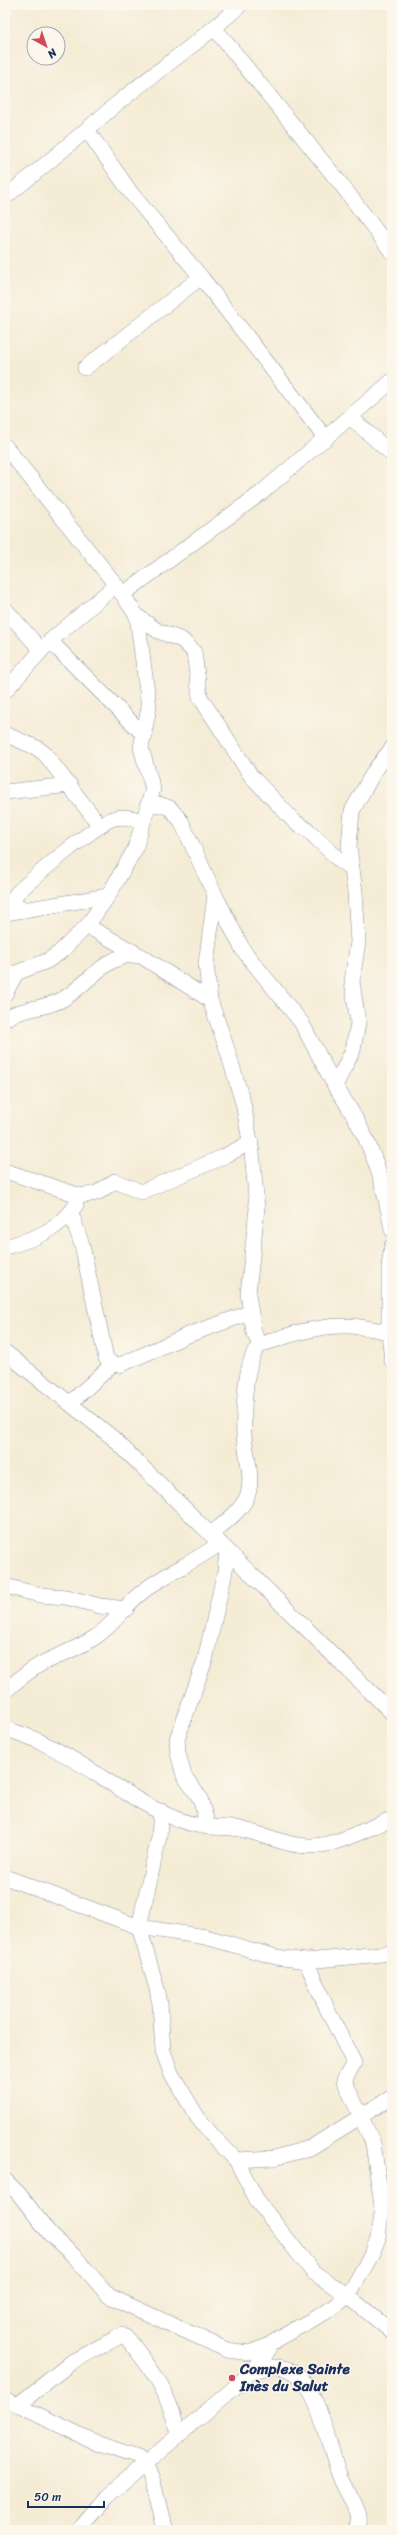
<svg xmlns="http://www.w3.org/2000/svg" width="397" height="2535" font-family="Sriracha,sans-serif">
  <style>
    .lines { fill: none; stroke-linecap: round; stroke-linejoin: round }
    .minor-casing { stroke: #888e9a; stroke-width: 16 }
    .minor { stroke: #fff; stroke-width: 15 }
    .poi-dot { fill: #d1495b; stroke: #fbf7ec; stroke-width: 1.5 }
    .labels { text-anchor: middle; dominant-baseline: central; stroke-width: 3; stroke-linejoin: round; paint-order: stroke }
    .poi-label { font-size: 15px; font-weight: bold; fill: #1b2f5e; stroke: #fbf7ec; text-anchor: start }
  </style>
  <rect width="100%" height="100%" fill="#fbf7ec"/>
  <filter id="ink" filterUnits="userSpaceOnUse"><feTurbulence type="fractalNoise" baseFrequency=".025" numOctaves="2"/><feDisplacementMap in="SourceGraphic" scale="8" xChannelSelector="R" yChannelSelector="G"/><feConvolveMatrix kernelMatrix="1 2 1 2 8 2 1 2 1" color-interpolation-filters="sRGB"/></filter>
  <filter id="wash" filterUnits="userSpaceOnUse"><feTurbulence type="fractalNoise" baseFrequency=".012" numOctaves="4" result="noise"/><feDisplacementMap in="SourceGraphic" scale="16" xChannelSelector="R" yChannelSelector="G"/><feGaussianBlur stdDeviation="0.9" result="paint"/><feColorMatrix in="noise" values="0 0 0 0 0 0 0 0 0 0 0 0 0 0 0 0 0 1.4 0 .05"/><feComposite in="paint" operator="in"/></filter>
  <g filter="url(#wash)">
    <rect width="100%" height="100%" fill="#f5ecd6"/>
  </g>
  <g filter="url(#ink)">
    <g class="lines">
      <g class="minor-casing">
        <g id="minor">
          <polyline points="215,29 344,188 392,252"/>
          <polyline points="87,130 131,193 201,277 326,439"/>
          <path d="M 5,197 C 44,167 81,134 119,102 C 159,69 202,41 240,5"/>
          <polyline points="85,368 201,277"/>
          <polyline points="350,417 392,454"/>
          <polyline points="5,446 116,585 137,616 158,631 182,640 194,652 200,697 251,776 295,822 309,831 339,860 352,869"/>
          <polyline points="123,594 261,493 392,381"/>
          <polyline points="5,609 41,650"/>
          <polyline points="50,641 145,736"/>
          <polyline points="5,691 50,641 116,585"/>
          <polyline points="5,734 37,748 45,754 100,826"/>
          <polyline points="5,792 70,785"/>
          <path d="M 147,806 L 159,804 L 170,808 L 181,821 L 215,895 L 206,964 L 210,1000 L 227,1049 L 243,1103 L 252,1152 L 257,1208 L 248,1294 L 254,1333 L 260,1345 C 288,1335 318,1325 348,1326 C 362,1326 376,1330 389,1332 L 392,1361"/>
          <polyline points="215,895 243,950 301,1022 335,1086 353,1050 358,1023 352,981 358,942 355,892 349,846 352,811 375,770 392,748"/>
          <path d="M 24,909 L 14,904 L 13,899 L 17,893 C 32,879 100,821 115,818 C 124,816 134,818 142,821"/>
          <polyline points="5,913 108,896"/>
          <polyline points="87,926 139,955"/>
          <polyline points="5,994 16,973 47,961 59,953 87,926 108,896 135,849 153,789 141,748 149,707 137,616"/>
          <path d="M 5,1019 C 21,1007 44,1010 63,999 C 88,985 108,950 141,956 L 210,1000"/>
          <path d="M 335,1086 C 369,1135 382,1171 392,1230"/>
          <polyline points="5,1171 81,1196 97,1193 115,1181 141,1192 223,1157 251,1142"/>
          <polyline points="71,1213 82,1245 106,1358 110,1363 120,1365 188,1335 249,1313"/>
          <path d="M 5,1247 C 32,1240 60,1230 76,1205"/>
          <polyline points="389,1332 389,1266 392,1246"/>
          <polyline points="5,1352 113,1438 392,1713"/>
          <polyline points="70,1403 113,1364"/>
          <path d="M 211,1534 C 223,1524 240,1512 247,1497 C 254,1479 246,1454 244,1436 C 243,1415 244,1359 260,1345"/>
          <polyline points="5,1586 40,1595 66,1597 100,1606 126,1609"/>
          <path d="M 5,1691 C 17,1681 30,1669 45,1662 C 62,1654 78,1648 94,1638 C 112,1626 119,1614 133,1600 C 158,1576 193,1564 220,1543"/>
          <path d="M 5,1729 C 49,1740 87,1769 125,1792 C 147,1806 176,1822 202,1826 C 217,1829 230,1826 244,1830 C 266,1835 289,1847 312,1846 C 339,1845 366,1828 392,1819"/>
          <polyline points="161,1811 159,1837 139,1927 157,1989 160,2004 163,2051 171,2073 198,2118 211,2134 236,2160 258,2202 313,2272 348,2296 392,2332"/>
          <polyline points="208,1827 200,1798 184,1776 178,1753 177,1739 205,1660 225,1571 227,1550"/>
          <polyline points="5,1877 139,1927 206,1937 276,1957 306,1961 392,1953"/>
          <polyline points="306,1961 329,2013 354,2063 344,2080 373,2143 382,2206"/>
          <polyline points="236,2160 274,2158 310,2148 392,2097"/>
          <polyline points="5,2180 19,2194 50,2234 75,2257 109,2296 227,2350 249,2353 270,2345"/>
          <path d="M 253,2371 C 267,2367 280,2364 294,2372 C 319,2388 329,2449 340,2477 C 345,2490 354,2502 359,2516 C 360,2521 359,2525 356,2530"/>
          <polyline points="5,2399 99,2444 138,2457 145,2464 153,2482 165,2530"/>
          <path d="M 19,2404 L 73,2361 L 122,2335 L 128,2339 C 154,2372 170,2393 178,2435"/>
          <polyline points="79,2530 107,2497 132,2475 241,2382 264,2358 270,2345 275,2340 328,2311 348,2296 372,2254 378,2238 382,2206 386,2194 392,2187"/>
        </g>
      </g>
      <use href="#minor" class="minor"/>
    </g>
  </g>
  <circle class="poi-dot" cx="232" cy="2378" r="4"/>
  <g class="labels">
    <g class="poi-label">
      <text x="240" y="2369">Complexe Sainte<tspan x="240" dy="17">Inès du Salut</tspan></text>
    </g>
  </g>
  <rect width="397" height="2535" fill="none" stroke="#fbf7ec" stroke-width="20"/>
  <g transform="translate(46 46) rotate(140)"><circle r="19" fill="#fbf7ec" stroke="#a1a7b3"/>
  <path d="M0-3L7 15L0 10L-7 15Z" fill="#d1495b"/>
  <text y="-6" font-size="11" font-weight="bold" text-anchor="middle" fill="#1b2f5e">N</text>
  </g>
  <path d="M28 2501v6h76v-6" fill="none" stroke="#1b2f5e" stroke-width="2"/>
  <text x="34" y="2501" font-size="12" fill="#1b2f5e" stroke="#fbf7ec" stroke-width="3" paint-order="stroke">50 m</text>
</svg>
